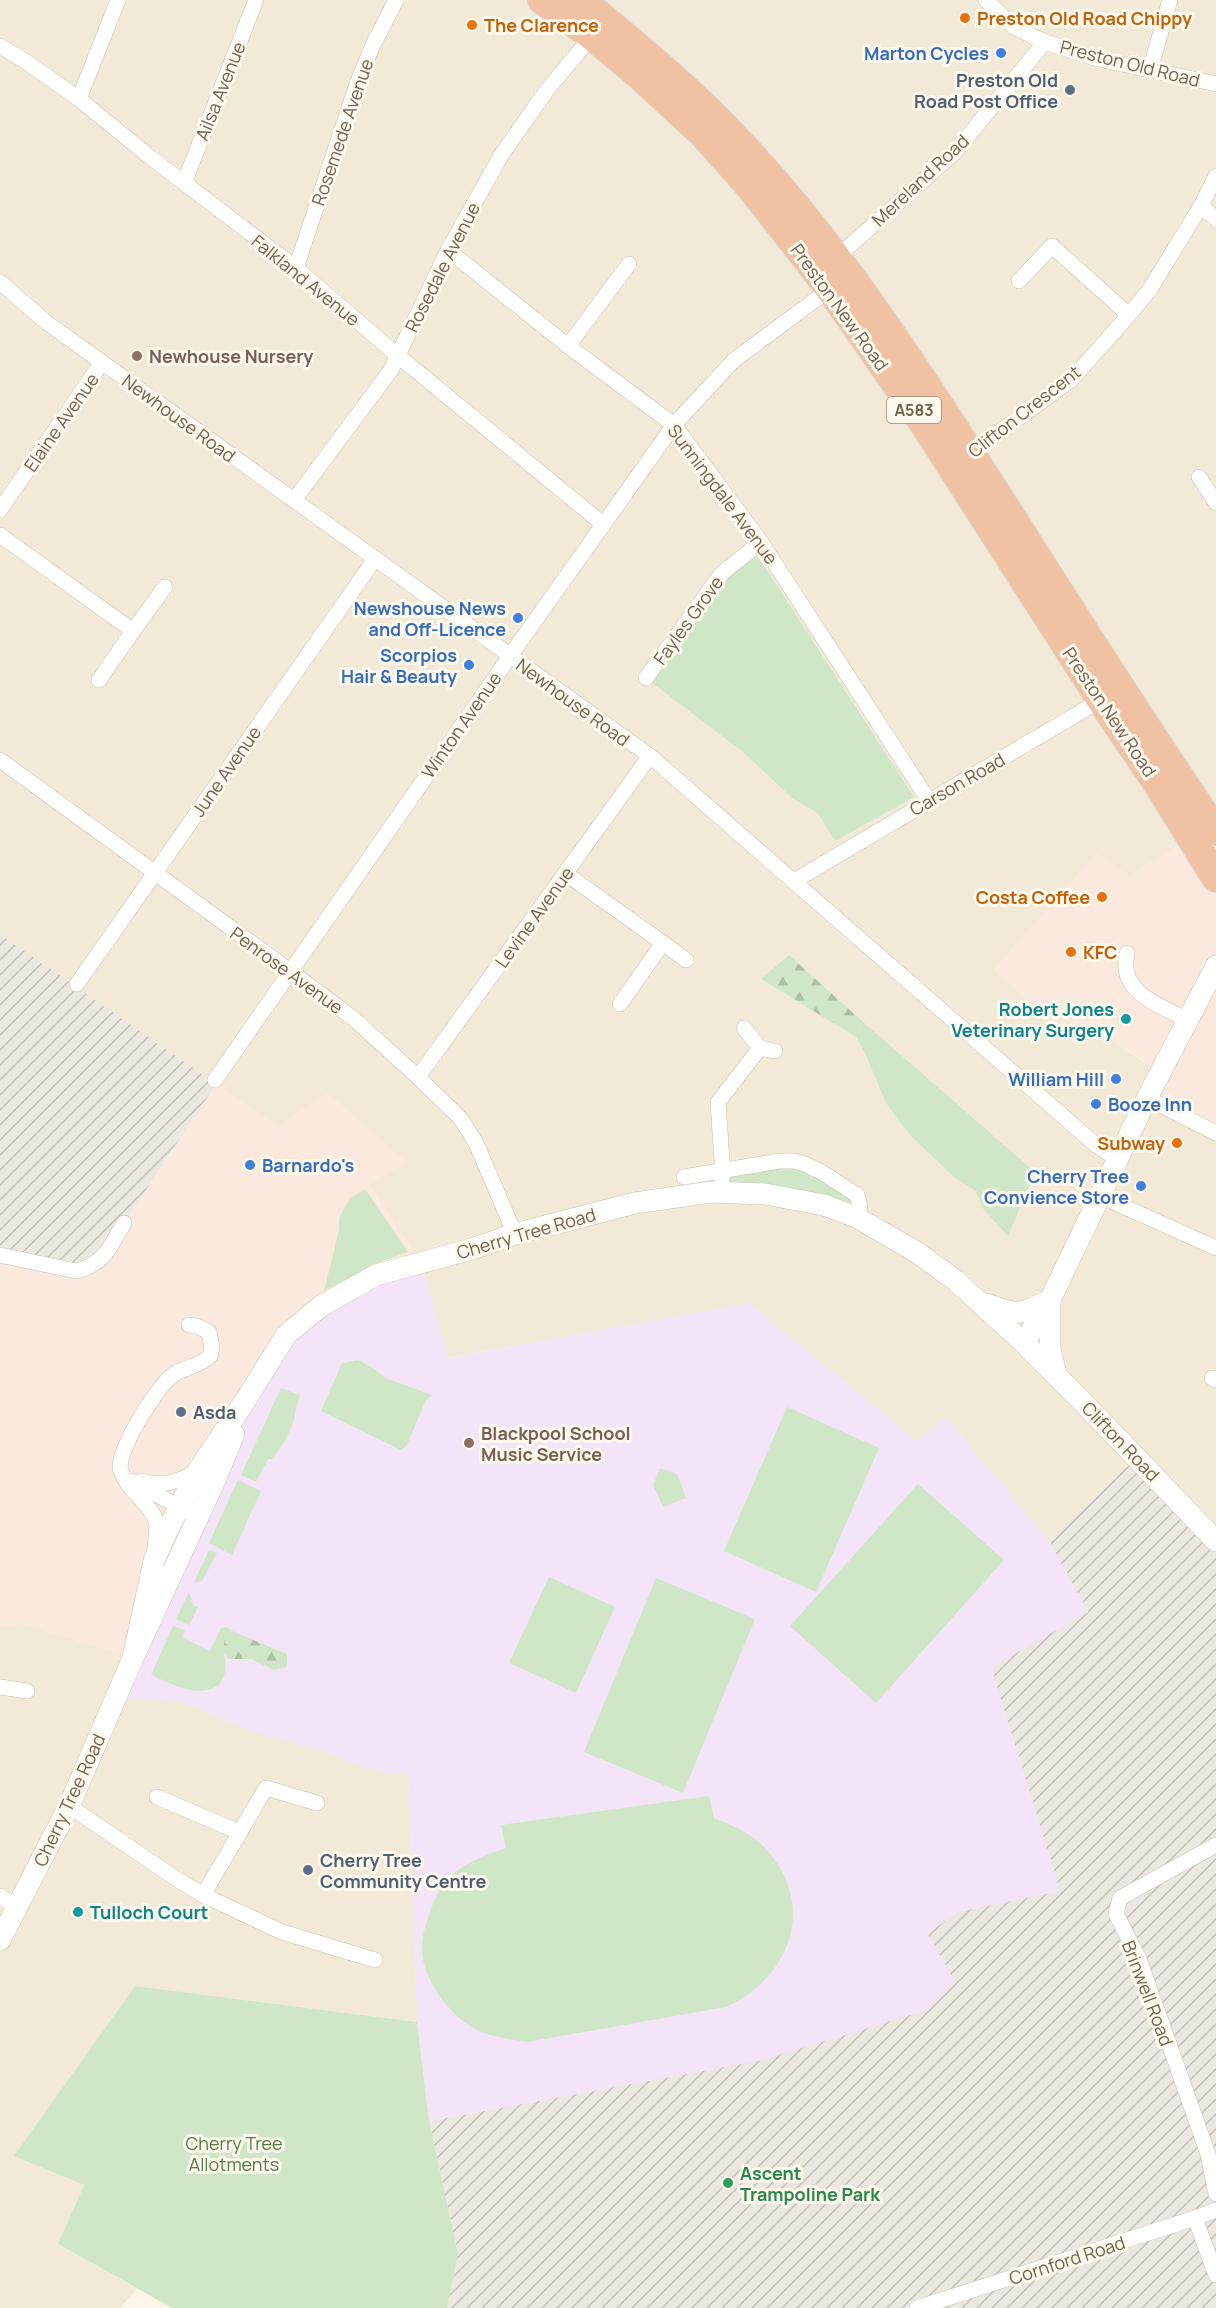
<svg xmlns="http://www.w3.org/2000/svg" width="1216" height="2308" font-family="Manrope,sans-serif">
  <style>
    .residential { fill: #f2e9d6 }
    .commercial { fill: #fae9dc }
    .industrial { fill: url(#industrial-furrows) }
    .education { fill: #f3e4f7 }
    .green { fill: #d0e7c7 }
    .forest { fill: url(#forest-firs) }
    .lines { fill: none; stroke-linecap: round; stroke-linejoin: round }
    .street-casing { stroke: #ccbfae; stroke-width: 16 }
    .secondary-casing { stroke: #cec0ac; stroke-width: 22 }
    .highway-casing { stroke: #dad6d1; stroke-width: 30 }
    .street { stroke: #fff; stroke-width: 15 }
    .secondary { stroke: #fff; stroke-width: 21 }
    .highway { stroke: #f0c1a3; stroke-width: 28 }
    .food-dot { fill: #e8710a; stroke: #fef9ed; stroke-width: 2 }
    .shop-dot { fill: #3f7fe0; stroke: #fef9ed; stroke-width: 2 }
    .service-dot { fill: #5c6f8a; stroke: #fef9ed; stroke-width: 2 }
    .education-dot { fill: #8d6e63; stroke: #fef9ed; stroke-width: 2 }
    .culture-dot { fill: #0f9aa8; stroke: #fef9ed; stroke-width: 2 }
    .leisure-dot { fill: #2e9e5b; stroke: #fef9ed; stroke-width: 2 }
    .labels { text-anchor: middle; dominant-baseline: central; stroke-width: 6; stroke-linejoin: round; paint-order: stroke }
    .shield { fill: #fef9ed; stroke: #9c8e7e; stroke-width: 1.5 }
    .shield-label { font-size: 16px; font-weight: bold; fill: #72604e }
    .food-label { font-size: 18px; font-weight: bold; fill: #c56008; stroke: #fef9ed; text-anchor: start }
    .shop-label { font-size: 18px; font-weight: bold; fill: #366cbe; stroke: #fef9ed; text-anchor: end }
    .street-label { font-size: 18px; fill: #72604e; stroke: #fef9ed }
    .service-label { font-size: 18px; font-weight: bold; fill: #4e5e75; stroke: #fef9ed; text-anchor: start }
    .education-label { font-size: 18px; font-weight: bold; fill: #785e54; stroke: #fef9ed; text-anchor: start }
    .culture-label { font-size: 18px; font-weight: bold; fill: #0d838f; stroke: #fef9ed; text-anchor: end }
    .park-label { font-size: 18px; fill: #527d49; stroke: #fef9ed }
    .leisure-label { font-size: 18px; font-weight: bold; fill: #27864d; stroke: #fef9ed; text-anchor: start }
  </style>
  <defs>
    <pattern id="industrial-furrows" width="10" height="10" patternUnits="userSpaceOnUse" patternTransform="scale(1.5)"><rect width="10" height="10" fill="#ebe7e1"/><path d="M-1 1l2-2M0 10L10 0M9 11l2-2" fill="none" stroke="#c3bfb9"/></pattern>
    <pattern id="forest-firs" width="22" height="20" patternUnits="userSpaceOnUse" patternTransform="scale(1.5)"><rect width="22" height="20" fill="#d0e7c7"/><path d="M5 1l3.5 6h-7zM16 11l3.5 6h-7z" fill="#adbfa4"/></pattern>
  </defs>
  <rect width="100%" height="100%" fill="#fbf6e7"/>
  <g class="residential">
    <polygon points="0,0 542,0 751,188 1190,838 1014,947 994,970 1075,1041 1088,1025 1160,1072 1216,1133 1216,1541 1137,1457 1049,1541 946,1417 917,1441 749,1303 447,1358 421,1263 369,1185 406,1161 277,1126 0,934"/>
    <polygon points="581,0 1216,0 1216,831 971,453"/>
    <polygon points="22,1624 133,1658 171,1701 191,1705 231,1723 320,1750 378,1772 408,1775 417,2022 135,1986 15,2156 84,2185 58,2244 137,2289 120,2308 0,2308 0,1626"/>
  </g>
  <g class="commercial">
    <polygon points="1190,838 1216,878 1216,1133 1147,1098 1160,1071 1088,1025 1075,1042 993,970 1096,853 1129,875"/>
    <polygon points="216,1084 277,1126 328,1093 407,1162 370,1185 421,1263 179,1507 133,1658 22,1624 0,1626 0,1255 124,1223"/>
  </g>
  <g class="industrial">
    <polygon points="0,934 216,1084 124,1223 88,1268 0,1255"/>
    <polygon points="1137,1457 1216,1541 1216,2308 447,2308 458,2254 429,2121 762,2060 955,1981 927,1934 957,1912 1060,1891 991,1667 1088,1612 1049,1541"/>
  </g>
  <polygon class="education" points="421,1263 448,1358 749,1303 917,1441 946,1417 1049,1541 1088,1612 991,1667 1060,1891 957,1912 927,1933 955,1981 927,2010 762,2060 429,2121 417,2022 408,1775 378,1772 320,1750 252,1732 191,1705 171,1701 116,1699 247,1398 286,1335"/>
  <g class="green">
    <polygon points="752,547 914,797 835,841 818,813 792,798 743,752 646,678"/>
    <polygon points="862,1021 1035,1172 1008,1236 984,1210 976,1191 954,1177 910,1135 886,1103 865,1053 856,1037"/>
    <polygon points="794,1165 853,1197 852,1209 729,1185 730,1176"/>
    <polygon points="365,1189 408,1252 374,1264 324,1291 339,1230 339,1218 350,1198"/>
    <polygon points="358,1360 373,1368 385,1378 432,1395 426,1400 407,1445 401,1450 321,1411 342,1363"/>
    <path d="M 281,1388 L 300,1395 C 297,1404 296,1411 294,1419 C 290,1434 281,1447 273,1459 L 268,1459 L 256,1482 L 241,1475 Z"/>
    <polygon points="787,1407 879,1448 816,1592 724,1551"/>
    <polygon points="660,1468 677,1474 686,1498 663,1507 653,1485"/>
    <polygon points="238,1480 261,1491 232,1555 209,1543"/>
    <polygon points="918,1484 1004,1560 876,1703 790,1626"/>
    <polygon points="209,1550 217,1553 202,1581 194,1582"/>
    <polygon points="549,1577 615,1607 576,1693 509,1663"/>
    <polygon points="656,1578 755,1619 683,1793 584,1752"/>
    <polygon points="189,1592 193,1605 198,1607 189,1625 176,1619"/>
    <path d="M 173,1626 L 185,1630 L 183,1638 L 210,1651 L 221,1628 L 227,1627 L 232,1631 C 219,1647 227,1654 225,1671 C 225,1675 221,1681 219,1685 C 197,1699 172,1684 151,1675 Z"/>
    <path d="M 709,1796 L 714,1818 C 731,1825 749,1832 762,1845 C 818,1900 793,1977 726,2007 L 527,2042 C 509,2039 486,2037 470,2026 C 447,2011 423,1979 422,1950 C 421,1934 432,1903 440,1889 C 454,1866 483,1856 506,1848 L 501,1825 Z"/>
    <polygon points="135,1986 417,2022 429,2121 458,2254 447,2308 172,2308 58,2244 84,2185 14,2156"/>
  </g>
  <g class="forest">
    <polygon points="789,955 862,1021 856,1037 761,979"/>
    <polygon points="232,1631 287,1654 287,1667 274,1670 251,1659 229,1659 223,1651 225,1639"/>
  </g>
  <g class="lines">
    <g class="street-casing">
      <g id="street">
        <polyline points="986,0 1014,27 1045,42 1094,58 1216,84"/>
        <polyline points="0,46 25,61 79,99 150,157 296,268 397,355 604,525"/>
        <polyline points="1150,70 1170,0"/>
        <polyline points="79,99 118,0"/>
        <polyline points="184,183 256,0"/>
        <polyline points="1201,206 1216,219"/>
        <polyline points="448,250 568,346 674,425 761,542 929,801"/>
        <polyline points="836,258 954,153 1045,42"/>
        <polyline points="296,268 357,84 372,47 396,0"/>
        <polyline points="1019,281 1052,246 1129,315"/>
        <polyline points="0,282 46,322 650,756 1096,1145 1117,1159"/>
        <polyline points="568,346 629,264"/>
        <polyline points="966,456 1071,380 1129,315 1150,289 1201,206 1216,176"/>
        <polyline points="1199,477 1216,503"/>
        <polyline points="294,500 391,370 448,250 502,154 547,90 592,36"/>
        <polyline points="0,510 102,362"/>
        <polyline points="0,535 133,631 165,587"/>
        <polyline points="646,678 722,573 761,542"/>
        <polyline points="99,680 133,631"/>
        <polyline points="0,760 290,971 354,1019 418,1077 461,1119 476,1143 515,1234"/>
        <polyline points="565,873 663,943 620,1004"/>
        <polyline points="794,881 1106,697"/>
        <polyline points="663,943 686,960"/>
        <path d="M 1127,953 C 1118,993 1158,1004 1187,1020"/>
        <polyline points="77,984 375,559"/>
        <polyline points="760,1048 775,1051"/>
        <polyline points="418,1077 650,756"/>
        <polyline points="215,1080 510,656 674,425 734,360 830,289"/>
        <polyline points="1147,1098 1216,1133"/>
        <polyline points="684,1177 779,1161 794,1161 805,1164 823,1173 857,1195 860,1206 856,1217"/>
        <polyline points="722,1180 722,1161 718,1102 760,1048 744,1028"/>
        <polyline points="1100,1196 1216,1248"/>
        <path d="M 0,1255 L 76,1271 C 105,1264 110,1247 124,1223"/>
        <polyline points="1212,1378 1216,1380"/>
        <polyline points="131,1481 187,1511"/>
        <path d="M 141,1481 C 164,1487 176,1482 197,1472"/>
        <path d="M 155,1549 L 157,1524 L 154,1516 C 145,1500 127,1489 121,1471 C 114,1454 158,1385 173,1375 C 184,1367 200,1366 210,1356 L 212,1347 L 209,1332 L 197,1326 L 189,1325"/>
        <polyline points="0,1687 27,1691"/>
        <polyline points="157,1797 239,1832"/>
        <polyline points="69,1806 175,1878 203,1895 282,1932 375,1960"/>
        <polyline points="1216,1845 1120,1898 1116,1914 1139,1959 1208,2154 1216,2194"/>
        <polyline points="203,1895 266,1788 317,1803"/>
        <polyline points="0,1896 17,1908"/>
        <polyline points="1195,2218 1216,2275"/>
        <polyline points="917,2308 1195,2218 1216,2210"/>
      </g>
    </g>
    <g class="secondary-casing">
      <g id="secondary">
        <path d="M 987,1304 C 1019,1316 1019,1315 1050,1300 L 1050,1349 L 1056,1374"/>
        <polyline points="1024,1343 1050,1300 1147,1098 1216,966"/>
        <polyline points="133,1658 154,1561 166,1533 197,1472 247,1398 286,1335 321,1306 376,1275 472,1249 515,1234 635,1203 711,1192 765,1194 824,1205 856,1217 918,1253 955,1280 1024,1343 1105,1425 1216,1541"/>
        <polyline points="0,1940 69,1806 133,1658 216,1478 234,1434"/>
      </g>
    </g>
    <g class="highway-casing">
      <g id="highway">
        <polyline points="542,0 592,36 639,75 704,135 751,188 830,289 924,424 1101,700 1159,786 1216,878"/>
        <path d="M 581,0 C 637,46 693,92 742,145 C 825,233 894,335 960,437 C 1045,568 1127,702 1216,831"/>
      </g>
    </g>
    <use href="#street" class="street"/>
    <use href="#secondary" class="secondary"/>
    <use href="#highway" class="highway"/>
  </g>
  <g class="food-dot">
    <circle cx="965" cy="18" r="6"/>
    <circle cx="472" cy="25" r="6"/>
    <circle cx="1102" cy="897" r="6"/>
    <circle cx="1071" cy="952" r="6"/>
    <circle cx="1177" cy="1143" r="6"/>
  </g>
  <g class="shop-dot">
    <circle cx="1001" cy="53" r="6"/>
    <circle cx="518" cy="618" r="6"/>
    <circle cx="469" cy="665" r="6"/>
    <circle cx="1116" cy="1079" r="6"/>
    <circle cx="1096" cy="1104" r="6"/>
    <circle cx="250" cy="1165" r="6"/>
    <circle cx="1141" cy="1186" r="6"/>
  </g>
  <g class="service-dot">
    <circle cx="1070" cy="90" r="6"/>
    <circle cx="181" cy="1412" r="6"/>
    <circle cx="308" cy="1870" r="6"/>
  </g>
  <g class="education-dot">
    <circle cx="137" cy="356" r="6"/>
    <circle cx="469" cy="1443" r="6"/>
  </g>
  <g class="culture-dot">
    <circle cx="1126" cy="1019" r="6"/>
    <circle cx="78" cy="1912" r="6"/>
  </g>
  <circle class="leisure-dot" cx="728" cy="2183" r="6"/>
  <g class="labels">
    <rect class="shield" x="887" y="397" width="54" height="26" rx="4.5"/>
    <g class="shield-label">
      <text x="914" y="410">A583</text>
    </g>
    <g class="food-label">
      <text x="977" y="18">Preston Old Road Chippy</text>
      <text x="484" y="25">The Clarence</text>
      <text x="1090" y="897" text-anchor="end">Costa Coffee</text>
      <text x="1083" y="952">KFC</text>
      <text x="1165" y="1143" text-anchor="end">Subway</text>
    </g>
    <g class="shop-label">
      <text x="989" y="53">Marton Cycles</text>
      <text x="506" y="608">Newshouse News<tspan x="506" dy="21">and Off-Licence</tspan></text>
      <text x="457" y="655">Scorpios<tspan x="457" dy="21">Hair &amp; Beauty</tspan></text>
      <text x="1104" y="1079">William Hill</text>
      <text x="1108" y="1104" text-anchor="start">Booze Inn</text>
      <text x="262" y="1165" text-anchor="start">Barnardo's</text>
      <text x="1129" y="1176">Cherry Tree<tspan x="1129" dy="21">Convience Store</tspan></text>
    </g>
    <g class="street-label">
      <text transform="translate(1130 63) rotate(14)">Preston Old Road</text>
      <text transform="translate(220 91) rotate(-68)">Ailsa Avenue</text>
      <text transform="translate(342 132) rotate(-71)">Rosemede Avenue</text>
      <text transform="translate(920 180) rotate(-43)">Mereland Road</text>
      <text transform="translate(442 267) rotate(-63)">Rosedale Avenue</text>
      <text transform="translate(306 280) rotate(39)">Falkland Avenue</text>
      <text transform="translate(840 307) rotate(54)">Preston New Road</text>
      <text transform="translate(1024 411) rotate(-38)">Clifton Crescent</text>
      <text transform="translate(179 418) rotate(36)">Newhouse Road</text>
      <text transform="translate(61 422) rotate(-55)">Elaine Avenue</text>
      <text transform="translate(723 494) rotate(53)">Sunningdale Avenue</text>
      <text transform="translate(688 620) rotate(-54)">Fayles Grove</text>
      <text transform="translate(573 702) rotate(36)">Newhouse Road</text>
      <text transform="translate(1110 712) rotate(56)">Preston New Road</text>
      <text transform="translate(461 725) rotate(-55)">Winton Avenue</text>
      <text transform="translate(226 771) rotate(-55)">June Avenue</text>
      <text transform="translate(957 784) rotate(-30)">Carson Road</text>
      <text transform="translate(534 917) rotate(-54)">Levine Avenue</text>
      <text transform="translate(287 970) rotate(36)">Penrose Avenue</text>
      <text transform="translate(526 1233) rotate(-16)">Cherry Tree Road</text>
      <text transform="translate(1121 1441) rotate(46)">Clifton Road</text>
      <text transform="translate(69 1800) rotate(-65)">Cherry Tree Road</text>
      <text transform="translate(1148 1993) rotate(69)">Brinwell Road</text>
      <text transform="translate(1067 2260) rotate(-18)">Cornford Road</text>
    </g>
    <g class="service-label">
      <text x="1058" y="80" text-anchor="end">Preston Old<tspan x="1058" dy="21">Road Post Office</tspan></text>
      <text x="193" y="1412">Asda</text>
      <text x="320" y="1860">Cherry Tree<tspan x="320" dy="21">Community Centre</tspan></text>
    </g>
    <g class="education-label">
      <text x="149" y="356">Newhouse Nursery</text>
      <text x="481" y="1433">Blackpool School<tspan x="481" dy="21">Music Service</tspan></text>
    </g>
    <g class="culture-label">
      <text x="1114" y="1009">Robert Jones<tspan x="1114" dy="21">Veterinary Surgery</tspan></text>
      <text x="90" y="1912" text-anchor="start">Tulloch Court</text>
    </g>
    <g class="park-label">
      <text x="234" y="2143">Cherry Tree<tspan x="234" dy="21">Allotments</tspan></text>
    </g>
    <g class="leisure-label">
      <text x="740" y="2173">Ascent<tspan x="740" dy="21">Trampoline Park</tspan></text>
    </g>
  </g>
</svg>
